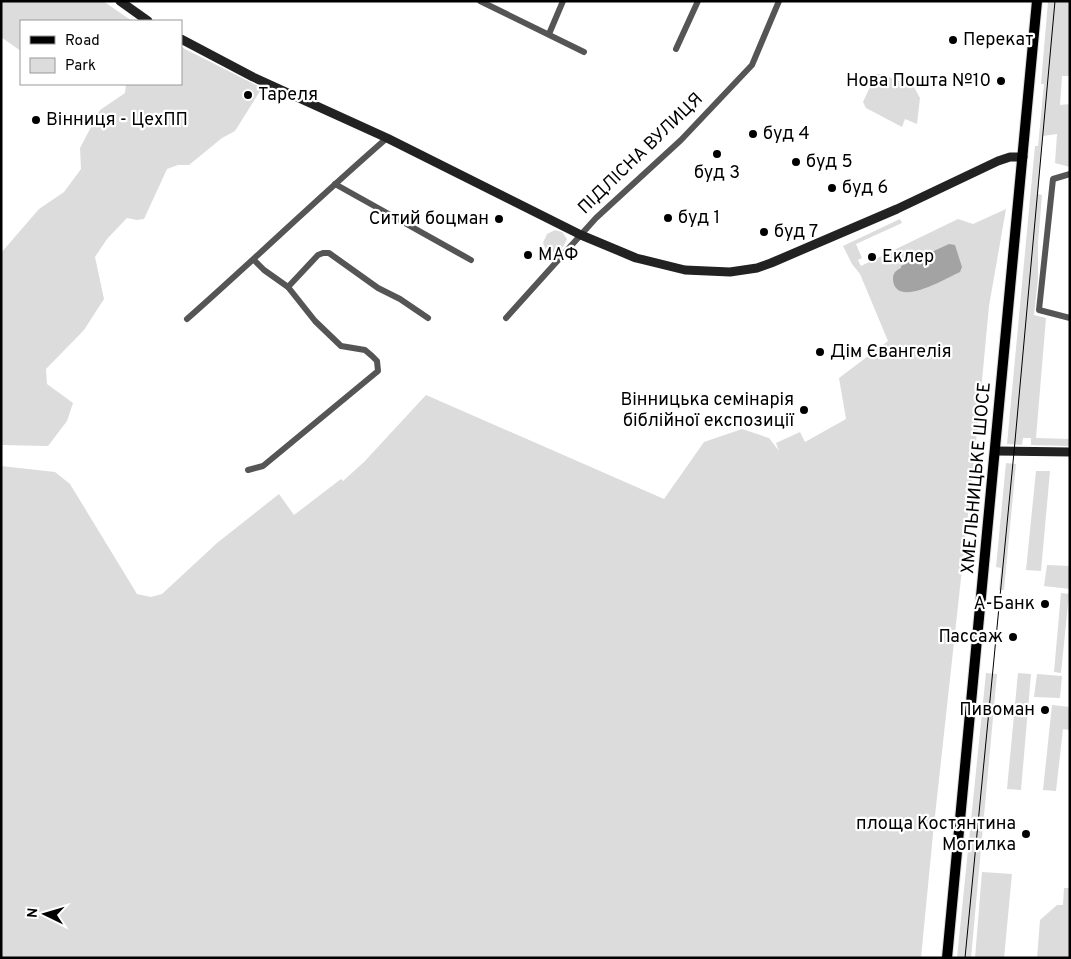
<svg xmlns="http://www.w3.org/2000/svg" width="1071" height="959" font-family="Overpass,sans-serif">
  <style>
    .green { fill: #dcdcdc }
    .water { fill: #a3a3a3 }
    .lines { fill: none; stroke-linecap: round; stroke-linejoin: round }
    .primary-casing { stroke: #dbdbdb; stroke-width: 12 }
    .minor { stroke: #555; stroke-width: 6 }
    .secondary { stroke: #222; stroke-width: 9 }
    .primary { stroke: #000; stroke-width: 10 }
    .tram { stroke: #000; stroke-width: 1 }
    .poi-dot { fill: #000; stroke: #fff; stroke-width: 2 }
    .labels { text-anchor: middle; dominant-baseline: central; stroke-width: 4.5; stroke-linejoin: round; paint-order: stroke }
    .poi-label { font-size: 18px; fill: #000; stroke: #fff; text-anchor: start }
    .street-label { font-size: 18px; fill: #000; stroke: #fff }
  </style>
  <rect width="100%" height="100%" fill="#fff"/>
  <g class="green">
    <polygon points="1,1 103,1 132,21 21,21 21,51 1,37"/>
    <polygon points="1048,1 1070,1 1070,76 1062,76 1060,105 1070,104 1070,167 1055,163 1057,134 1043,136 1038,194 1042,195 1038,243 1038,279 1034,315 1046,318 1036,438 1070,439 1070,446 1031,445 1031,438 1023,438 1022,445 1007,444 1035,146 1038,146 1044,84 1041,84"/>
    <polygon points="181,47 262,88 235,131 222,138 189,165 178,165 167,169 144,219 137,220 127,218 107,239 95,257 104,299 84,330 46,369 47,384 73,403 67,421 48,446 1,445 1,253 39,209 64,192 81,169 80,148 100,110 125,93 126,84 181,84"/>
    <polygon points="876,74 881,74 914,87 920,98 917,124 905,119 902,127 866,108 863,102"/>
    <polygon points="1006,209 989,306 978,423 933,834 921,958 1,958 1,466 55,472 70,484 137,594 151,597 162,594 217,543 279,494 294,515 341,479 343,481 364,462 426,395 664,499 704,442 742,429 769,438 779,451 776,443 800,432 805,442 846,419 839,378 888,341 860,274 852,264 843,246 900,219 902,223 856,244 862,258 858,260 861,266 958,219 973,224"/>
    <polygon points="555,230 562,232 567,239 563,247 556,253 546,250 543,243 547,234"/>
    <polygon points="1006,463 1016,464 1004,590 999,590 1001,568 996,567"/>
    <polygon points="1036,471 1050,471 1041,571 1026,570"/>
    <polygon points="1047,565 1070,566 1070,589 1044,586"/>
    <polygon points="1061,593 1069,594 1061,673 1054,672"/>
    <polygon points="986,673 997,674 971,958 957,958"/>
    <polygon points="1018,673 1031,674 1021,790 1007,789"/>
    <polygon points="1037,674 1062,676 1060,698 1034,697"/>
    <polygon points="1052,705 1070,707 1070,730 1063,729 1056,791 1043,790"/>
    <polygon points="982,872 1012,874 1004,958 975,958"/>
    <polygon points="1064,888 1070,888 1070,958 1037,958 1040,920 1057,905 1063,905"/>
  </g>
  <path class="water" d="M 949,244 L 955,245 L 962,267 L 960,272 C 946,278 896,309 893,280 C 893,273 895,271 901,268 L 901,266 Z"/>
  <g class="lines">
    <g class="primary-casing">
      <polyline id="primary" points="947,958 1037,1"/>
    </g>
    <g class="minor">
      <polyline points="480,1 584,52"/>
      <polyline points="549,34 563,1"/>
      <polyline points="676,49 698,1"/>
      <polyline points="1070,174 1053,179 1039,310 1070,318"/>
      <polyline points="335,184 471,260"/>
      <polyline points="288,287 318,255 323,253 329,253 378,288 400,299 428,318"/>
      <polyline points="506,318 596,218 681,140 752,65 779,1"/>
      <path d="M 187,319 C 255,259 319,197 387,138"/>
      <polyline points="248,470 263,466 378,371 377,361 372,356 365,350 341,346 315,321 288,287 264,270 254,260"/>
    </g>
    <g class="secondary">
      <polyline points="120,1 148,21"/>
      <polyline points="181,39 253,77 387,138 581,235 636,258 685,270 730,272 757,268 771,263 897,209 998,161 1010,157 1023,157"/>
      <polyline points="995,451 1070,452"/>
    </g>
    <use href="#primary" class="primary"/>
    <polyline class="tram" points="965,958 1014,452 1055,1"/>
  </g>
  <g class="poi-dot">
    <circle cx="953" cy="40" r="5"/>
    <circle cx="1001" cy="81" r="5"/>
    <circle cx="248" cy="95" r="5"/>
    <circle cx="36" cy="120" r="5"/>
    <circle cx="753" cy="134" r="5"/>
    <circle cx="717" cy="154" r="5"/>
    <circle cx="796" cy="162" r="5"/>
    <circle cx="832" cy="188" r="5"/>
    <circle cx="668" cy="218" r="5"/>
    <circle cx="499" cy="219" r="5"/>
    <circle cx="764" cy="232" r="5"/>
    <circle cx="528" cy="255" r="5"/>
    <circle cx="872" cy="257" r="5"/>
    <circle cx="820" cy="352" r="5"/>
    <circle cx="804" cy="410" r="5"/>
    <circle cx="1045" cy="604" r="5"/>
    <circle cx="1013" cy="637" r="5"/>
    <circle cx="1045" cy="710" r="5"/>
    <circle cx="1026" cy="834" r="5"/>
  </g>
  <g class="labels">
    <g class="poi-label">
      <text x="963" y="40">Перекат</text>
      <text x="991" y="81" text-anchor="end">Нова Пошта №10</text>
      <text x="258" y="95">Тареля</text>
      <text x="46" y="120">Вінниця - ЦехПП</text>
      <text x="763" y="134">буд 4</text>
      <text x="806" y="162">буд 5</text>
      <text x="717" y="173" text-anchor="middle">буд 3</text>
      <text x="842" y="188">буд 6</text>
      <text x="678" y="218">буд 1</text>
      <text x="489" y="219" text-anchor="end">Ситий боцман</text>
      <text x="774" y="232">буд 7</text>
      <text x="538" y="255">МАФ</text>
      <text x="882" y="257">Еклер</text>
      <text x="830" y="352">Дім Євангелія</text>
      <text x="794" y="400" text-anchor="end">Вінницька семінарія<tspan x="794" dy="21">біблійної експозиції</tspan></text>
      <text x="1035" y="604" text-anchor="end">А-Банк</text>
      <text x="1003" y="637" text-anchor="end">Пассаж</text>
      <text x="1035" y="710" text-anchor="end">Пивоман</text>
      <text x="1016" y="824" text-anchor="end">площа Костянтина<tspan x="1016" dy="21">Могилка</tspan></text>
    </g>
    <g class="street-label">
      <text transform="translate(641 154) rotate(-44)">ПІДЛІСНА ВУЛИЦЯ</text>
      <text transform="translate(977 478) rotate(-85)">ХМЕЛЬНИЦЬКЕ ШОСЕ</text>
    </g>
  </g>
  <rect width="1071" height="959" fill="none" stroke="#000000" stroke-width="5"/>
  <rect x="20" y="20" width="162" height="65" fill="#ffffff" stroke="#999999"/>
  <rect x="30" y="36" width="25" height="8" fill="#000000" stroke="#999999"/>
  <text x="65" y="45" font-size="15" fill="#000000">Road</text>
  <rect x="30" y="58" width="25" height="15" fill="#dcdcdc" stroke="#999999"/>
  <text x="65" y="70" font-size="15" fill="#000000">Park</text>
  <g transform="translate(45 914) rotate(275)" stroke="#ffffff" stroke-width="4" paint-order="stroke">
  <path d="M0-4L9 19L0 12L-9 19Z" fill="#000000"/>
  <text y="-8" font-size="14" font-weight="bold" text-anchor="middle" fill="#000000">N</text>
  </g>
</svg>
